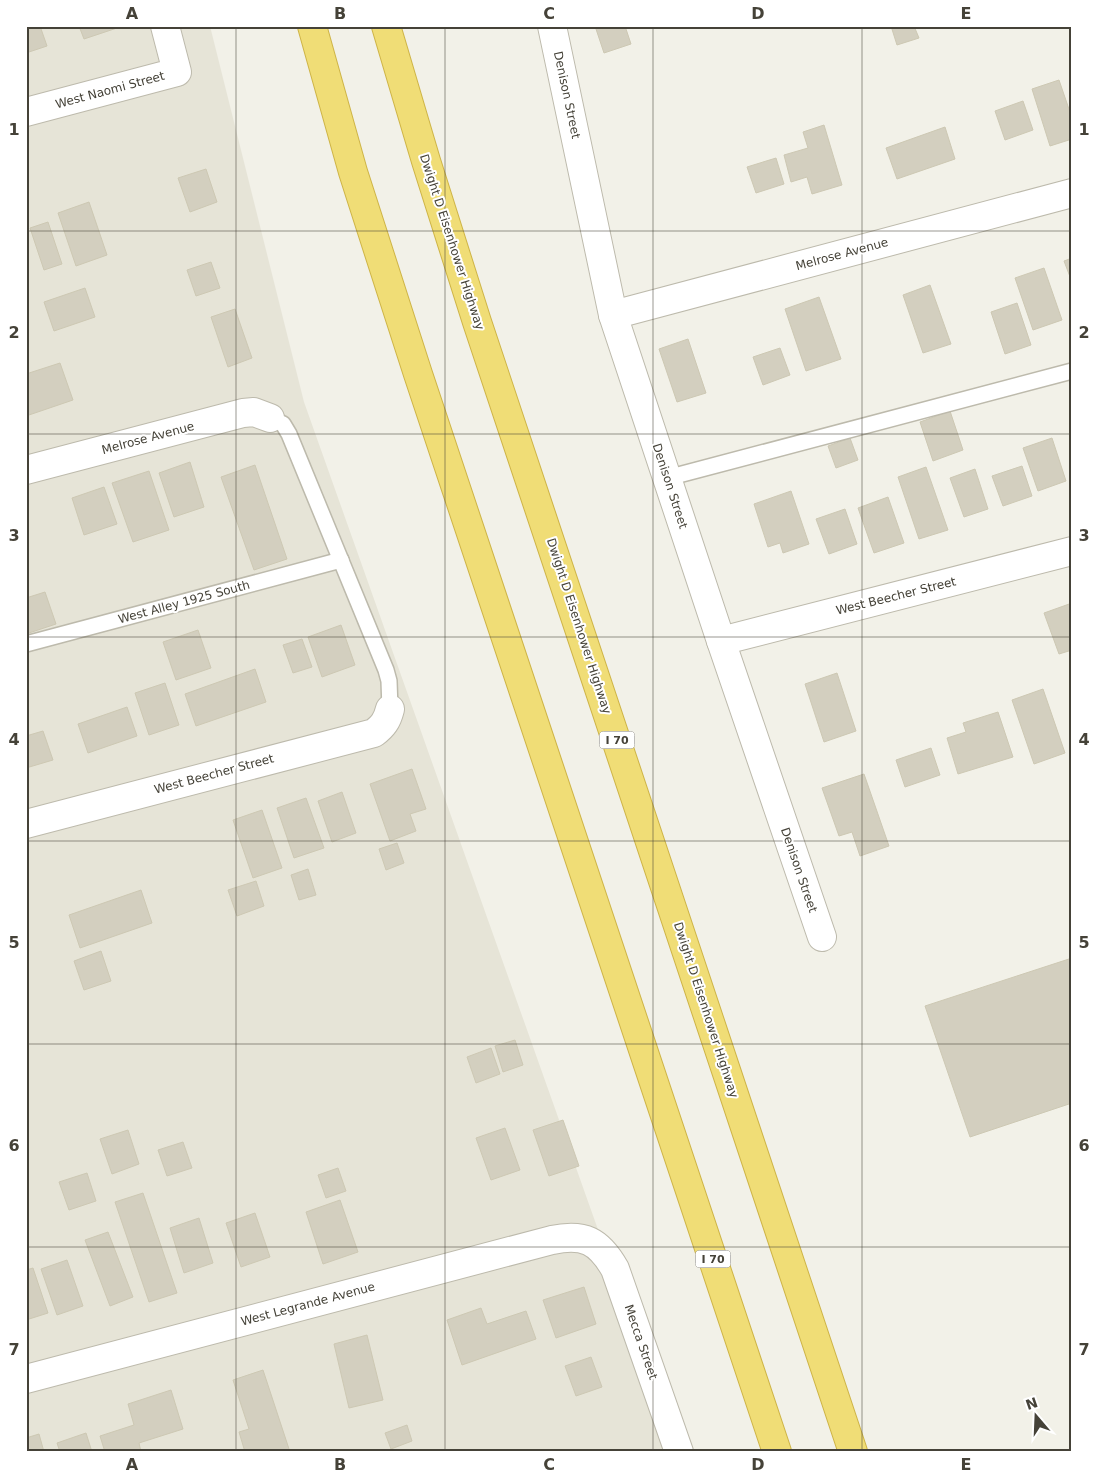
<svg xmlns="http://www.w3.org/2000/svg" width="1098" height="1478" font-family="'DejaVu Sans',sans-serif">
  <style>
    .residential { fill: #e6e4d7 }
    .building { fill: #d3cfbf; stroke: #cdc8b3 }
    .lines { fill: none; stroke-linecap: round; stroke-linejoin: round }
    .service-casing { stroke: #bdbaac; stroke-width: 18 }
    .minor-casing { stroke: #bdbaac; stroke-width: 30 }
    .motorway-casing { stroke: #ceb447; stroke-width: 30 }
    .service { stroke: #fff; stroke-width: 15 }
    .minor { stroke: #fff; stroke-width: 28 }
    .motorway { stroke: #f0dd76; stroke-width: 28 }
    .grid { fill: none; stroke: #454238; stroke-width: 1; stroke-opacity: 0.55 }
    .labels { text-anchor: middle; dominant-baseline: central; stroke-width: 4; stroke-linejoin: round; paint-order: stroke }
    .shield { fill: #fff; stroke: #7d7b74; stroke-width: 1 }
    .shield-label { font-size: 11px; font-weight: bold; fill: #454238 }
    .street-label { font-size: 12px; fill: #454238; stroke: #fff }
    .neatline { fill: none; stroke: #454238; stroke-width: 2 }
    .grid-label { font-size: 16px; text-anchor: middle; font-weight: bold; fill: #454238 }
  </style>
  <rect width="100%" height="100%" fill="#f2f1e8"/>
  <polygon class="residential" points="26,26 210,26 304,402 677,1452 26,1452"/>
  <g class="building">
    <polygon points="26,26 40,26 47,46 26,53"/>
    <polygon points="79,26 119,26 120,27 84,39"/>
    <polygon points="595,26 625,26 631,44 604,53"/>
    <polygon points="891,26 914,26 919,38 897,45"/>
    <polygon points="1059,80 1072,118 1072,139 1050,146 1032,89"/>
    <polygon points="1023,101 1033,130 1005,140 995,111"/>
    <polygon points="824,125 842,185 812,194 807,177 791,182 784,155 808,148 803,132"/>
    <polygon points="945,127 955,159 897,179 886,148"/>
    <polygon points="776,158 784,184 756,193 747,167"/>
    <polygon points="206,169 217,202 190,212 178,178"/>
    <polygon points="89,202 107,255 76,266 58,213"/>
    <polygon points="48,222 62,264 44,270 30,228"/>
    <polygon points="1072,258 1072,282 1064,261"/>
    <polygon points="211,262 220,288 196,296 187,270"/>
    <polygon points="1044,268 1062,320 1033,330 1015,278"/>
    <polygon points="930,285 951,344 923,353 903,295"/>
    <polygon points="85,288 95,317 54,331 44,302"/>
    <polygon points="819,297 841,359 806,371 785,309"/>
    <polygon points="1017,303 1031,345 1005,354 991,312"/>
    <polygon points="235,309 252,358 228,367 211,317"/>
    <polygon points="688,339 706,393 677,402 659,349"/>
    <polygon points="780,348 790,375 763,385 753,357"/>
    <polygon points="60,363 73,400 26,416 26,374"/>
    <polygon points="950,411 963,450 933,461 920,422"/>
    <polygon points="850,438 858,460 836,468 828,446"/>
    <polygon points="1052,438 1066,481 1038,491 1023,448"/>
    <polygon points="190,462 204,507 174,517 159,473"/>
    <polygon points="255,465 287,559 254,570 221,477"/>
    <polygon points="1022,466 1032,496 1003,506 992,476"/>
    <polygon points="926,467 948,530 919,539 898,477"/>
    <polygon points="975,469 988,509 964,517 950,478"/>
    <polygon points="149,471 169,530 133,542 112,483"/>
    <polygon points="104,487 117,524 84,535 72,498"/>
    <polygon points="791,491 809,544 783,553 780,543 768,547 754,504"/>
    <polygon points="888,497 904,543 874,553 858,508"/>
    <polygon points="845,509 857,544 829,554 816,519"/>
    <polygon points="45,592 56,624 26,634 26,598"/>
    <polygon points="1072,603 1072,650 1059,654 1044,613"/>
    <polygon points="341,625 355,665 322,677 308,637"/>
    <polygon points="198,630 211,668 176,680 163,642"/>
    <polygon points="302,639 312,667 293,673 283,645"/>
    <polygon points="255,669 266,702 196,726 185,694"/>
    <polygon points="837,673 856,731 824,742 805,684"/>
    <polygon points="165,683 179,725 149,735 135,693"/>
    <polygon points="1043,689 1065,753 1034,764 1012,700"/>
    <polygon points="127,707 137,736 88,753 78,724"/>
    <polygon points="998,712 1013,757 958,774 947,738 966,732 963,723"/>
    <polygon points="43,731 53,760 26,768 26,736"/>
    <polygon points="931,748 940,775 905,787 896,760"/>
    <polygon points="412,769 426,809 410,814 416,831 390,841 370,784"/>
    <polygon points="864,774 889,846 860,856 852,832 839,836 822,788"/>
    <polygon points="342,792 356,833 332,842 318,801"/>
    <polygon points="306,798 324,848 294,858 277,808"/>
    <polygon points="262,810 282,868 253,878 233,820"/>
    <polygon points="397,843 404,863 386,870 379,849"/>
    <polygon points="308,869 316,895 299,900 291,875"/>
    <polygon points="256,881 264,906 237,916 228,890"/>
    <polygon points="141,890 152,923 80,948 69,915"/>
    <polygon points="101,951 111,981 84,990 74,961"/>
    <polygon points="1072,958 1072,1103 970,1137 925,1006"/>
    <polygon points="515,1040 523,1065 503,1072 495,1046"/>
    <polygon points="491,1048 500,1074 476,1083 467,1057"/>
    <polygon points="563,1120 579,1166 549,1176 533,1130"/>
    <polygon points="505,1128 520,1170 491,1180 476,1138"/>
    <polygon points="128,1130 139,1164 112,1174 100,1139"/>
    <polygon points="183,1142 192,1168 167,1176 158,1150"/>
    <polygon points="338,1168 346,1191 326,1198 318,1175"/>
    <polygon points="87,1173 96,1201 69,1210 59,1182"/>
    <polygon points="143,1193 177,1293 149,1302 115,1202"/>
    <polygon points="340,1200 358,1252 323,1264 306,1212"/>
    <polygon points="255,1213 270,1257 241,1267 226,1223"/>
    <polygon points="199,1218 213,1263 184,1273 170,1228"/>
    <polygon points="108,1232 133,1297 110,1306 85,1240"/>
    <polygon points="67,1260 83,1306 57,1315 41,1269"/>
    <polygon points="33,1268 48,1313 26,1320 26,1270"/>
    <polygon points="584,1287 596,1324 556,1338 543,1300"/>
    <polygon points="481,1308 487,1324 526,1311 536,1339 462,1365 447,1320"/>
    <polygon points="367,1335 383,1400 349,1408 334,1344"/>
    <polygon points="591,1357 602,1387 576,1396 565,1366"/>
    <polygon points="263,1370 290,1452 245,1452 239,1432 249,1429 233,1380"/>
    <polygon points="171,1390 183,1429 139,1443 141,1452 105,1452 100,1436 134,1425 128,1404"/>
    <polygon points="407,1425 412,1441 391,1449 385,1433"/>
    <polygon points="86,1433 92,1452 60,1452 57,1443"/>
    <polygon points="39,1434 44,1452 26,1452 26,1438"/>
  </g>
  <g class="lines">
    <g class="service-casing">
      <g id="service">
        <polyline points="270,418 283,424 289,434 386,670 389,681 390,709"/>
        <polyline points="667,478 1072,371"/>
        <polyline points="26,644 341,560"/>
      </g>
    </g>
    <g class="minor-casing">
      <g id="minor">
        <polyline points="552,26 613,315 721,641 822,937"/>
        <polyline points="26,112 177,72 165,26"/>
        <polyline points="613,315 1072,193"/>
        <polyline points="26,470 243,413 254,412 270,418"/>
        <polyline points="721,641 1072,551"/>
        <path d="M 26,824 L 374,733 C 383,726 387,721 390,709"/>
        <path d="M 26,1379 L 552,1240 C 584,1233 599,1241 615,1269 L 679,1452"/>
      </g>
    </g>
    <g class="motorway-casing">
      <g id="motorway">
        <polyline points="312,26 353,172 418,374 777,1452"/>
        <polyline points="386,26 426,161 477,322 853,1452"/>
      </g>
    </g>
    <use href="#service" class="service"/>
    <use href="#minor" class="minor"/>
    <use href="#motorway" class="motorway"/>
  </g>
  <path class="grid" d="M 236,26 L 236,1452M 445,26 L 445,1452M 653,26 L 653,1452M 862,26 L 862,1452M 26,231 L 1072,231M 26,434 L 1072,434M 26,637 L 1072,637M 26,841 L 1072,841M 26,1044 L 1072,1044M 26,1247 L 1072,1247"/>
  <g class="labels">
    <g class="shield">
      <rect x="599.5" y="731.5" width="35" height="17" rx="4"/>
      <rect x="695.5" y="1250.5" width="35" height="17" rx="4"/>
    </g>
    <g class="shield-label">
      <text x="617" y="740">I 70</text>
      <text x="713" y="1259">I 70</text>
    </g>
    <g class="street-label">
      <text transform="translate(110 90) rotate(-15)">West Naomi Street</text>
      <text transform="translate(567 95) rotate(78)">Denison Street</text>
      <text transform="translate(452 242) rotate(72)">Dwight D Eisenhower Highway</text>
      <text transform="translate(842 254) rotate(-15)">Melrose Avenue</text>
      <text transform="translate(148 438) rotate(-15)">Melrose Avenue</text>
      <text transform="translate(670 486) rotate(72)">Denison Street</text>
      <text transform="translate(896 596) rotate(-14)">West Beecher Street</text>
      <text transform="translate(184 602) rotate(-15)">West Alley 1925 South</text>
      <text transform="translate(579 626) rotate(72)">Dwight D Eisenhower Highway</text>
      <text transform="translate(214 774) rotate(-15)">West Beecher Street</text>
      <text transform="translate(799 870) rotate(71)">Denison Street</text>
      <text transform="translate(706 1010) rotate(72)">Dwight D Eisenhower Highway</text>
      <text transform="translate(308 1304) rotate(-15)">West Legrande Avenue</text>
      <text transform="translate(641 1342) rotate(71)">Mecca Street</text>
    </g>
  </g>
  <rect width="1098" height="1478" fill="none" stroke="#ffffff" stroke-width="55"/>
  <g transform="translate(1036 1416) rotate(341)" stroke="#ffffff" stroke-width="4" paint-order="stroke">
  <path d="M0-4L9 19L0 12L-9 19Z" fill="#454238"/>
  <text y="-8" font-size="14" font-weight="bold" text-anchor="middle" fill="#454238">N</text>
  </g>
  <rect x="28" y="28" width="1042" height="1422" class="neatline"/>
  <g class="grid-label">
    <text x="132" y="19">A</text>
    <text x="340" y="19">B</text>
    <text x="549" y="19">C</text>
    <text x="758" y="19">D</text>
    <text x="966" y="19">E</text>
    <text x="14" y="135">1</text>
    <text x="1084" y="135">1</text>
    <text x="14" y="338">2</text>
    <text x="1084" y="338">2</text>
    <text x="14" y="541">3</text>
    <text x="1084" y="541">3</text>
    <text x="14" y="745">4</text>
    <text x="1084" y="745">4</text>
    <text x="14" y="948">5</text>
    <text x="1084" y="948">5</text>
    <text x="14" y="1151">6</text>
    <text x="1084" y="1151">6</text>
    <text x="14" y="1355">7</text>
    <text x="1084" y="1355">7</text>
    <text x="132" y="1470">A</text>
    <text x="340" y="1470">B</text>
    <text x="549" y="1470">C</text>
    <text x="758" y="1470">D</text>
    <text x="966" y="1470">E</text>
  </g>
</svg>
